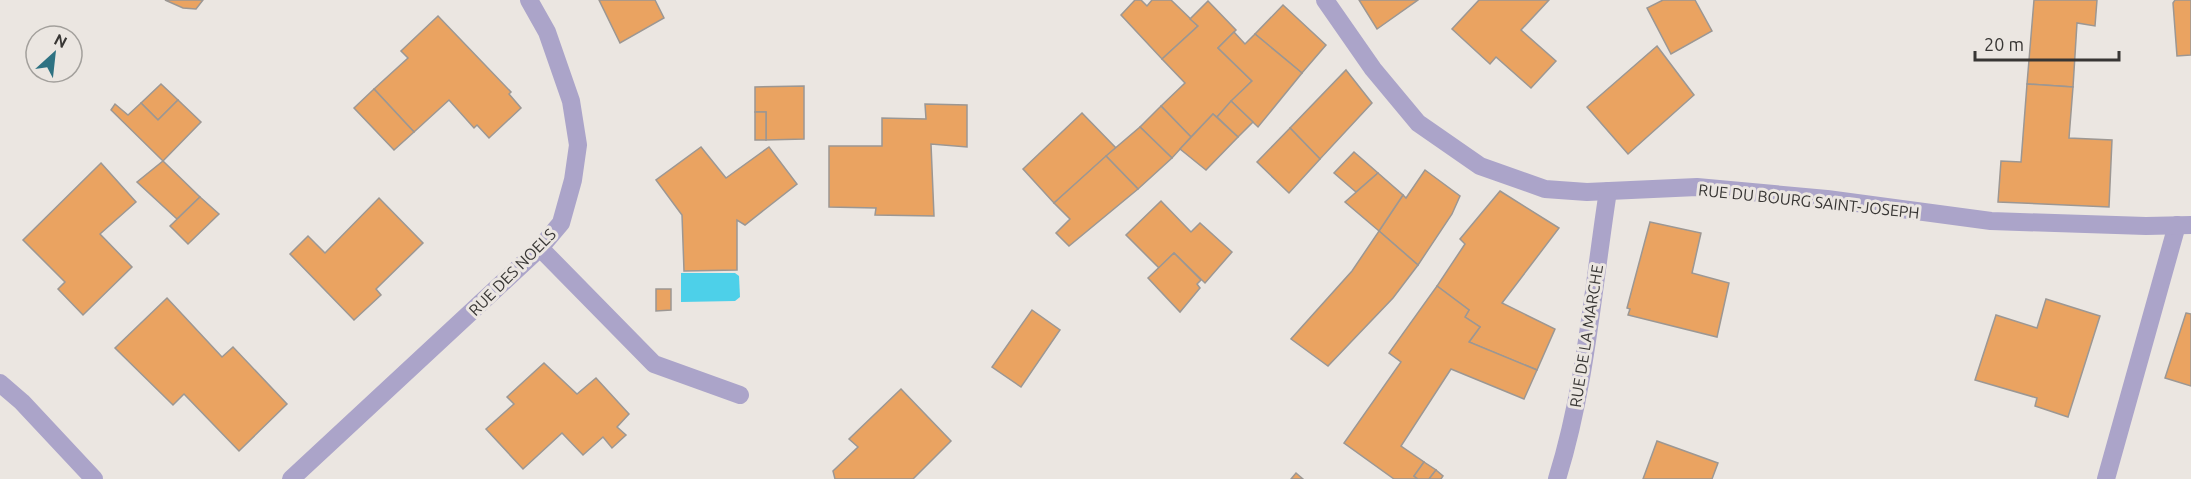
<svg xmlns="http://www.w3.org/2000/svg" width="2191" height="479" font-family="Ubuntu,sans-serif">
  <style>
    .water { fill: #4dd0e9 }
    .building { fill: #eaa361; stroke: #9c9793; stroke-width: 1.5 }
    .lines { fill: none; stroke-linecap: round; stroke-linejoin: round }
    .lane { stroke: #aba4c9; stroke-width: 18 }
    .street { stroke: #aba4c9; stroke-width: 18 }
    .labels { text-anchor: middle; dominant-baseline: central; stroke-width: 6; stroke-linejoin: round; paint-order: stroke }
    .street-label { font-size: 16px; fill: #383634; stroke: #ebe6e1 }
  </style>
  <rect width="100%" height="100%" fill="#ebe6e1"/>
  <polygon class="water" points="681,273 735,273 739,276 740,297 735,301 681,302"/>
  <g class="building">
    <polygon points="165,0 203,0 196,9 183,8"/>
    <polygon points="599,0 655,0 664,18 620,43"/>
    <polygon points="1135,0 1141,0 1147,6 1152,0 1171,0 1198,26 1162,59 1121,15"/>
    <polygon points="1359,0 1418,0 1377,29"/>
    <polygon points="1479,0 1549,0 1521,30 1556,61 1531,88 1496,57 1490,64 1452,29"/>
    <polygon points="1663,0 1695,0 1712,31 1671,54 1647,8"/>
    <polygon points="2034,0 2097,0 2095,26 2077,23 2073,87 2027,84"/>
    <polygon points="2175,0 2191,0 2191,55 2177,56 2173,3"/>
    <polygon points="1208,1 1236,30 1218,48 1252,81 1217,117 1213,114 1191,137 1161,106 1185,83 1162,59 1198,26 1190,19"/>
    <polygon points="1283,5 1326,45 1302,73 1255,34"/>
    <polygon points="438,16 511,92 509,94 521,108 489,138 477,125 474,128 449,100 414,132 374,89 408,58 401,51"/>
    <polygon points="1234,32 1245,44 1255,34 1302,73 1258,127 1231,101 1252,81 1218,48"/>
    <polygon points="1657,46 1694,95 1628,154 1587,107"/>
    <polygon points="1346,70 1372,103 1320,159 1290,128"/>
    <polygon points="161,84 178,100 158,120 141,103"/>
    <polygon points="2027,84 2073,87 2069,138 2112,140 2109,207 1998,202 2001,161 2021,162"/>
    <polygon points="804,86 804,139 766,140 766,112 755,112 755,87"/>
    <polygon points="374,89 414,132 394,150 354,108"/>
    <polygon points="178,100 201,122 163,161 111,110 115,104 128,115 141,103 158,120"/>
    <polygon points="1231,101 1253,122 1238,137 1217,117"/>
    <polygon points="925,104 967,105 967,147 931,144 934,216 875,215 876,208 829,207 829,146 882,146 882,118 926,119"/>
    <polygon points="1161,106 1191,137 1172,158 1140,127"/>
    <rect x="755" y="112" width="11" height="28"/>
    <polygon points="1082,113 1116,148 1054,203 1023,169"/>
    <polygon points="1213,114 1238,137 1206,170 1180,149"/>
    <polygon points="1140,127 1172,158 1138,189 1106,156"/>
    <polygon points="1290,128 1320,159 1289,193 1257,162"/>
    <polygon points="701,147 726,178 769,147 797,184 745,225 737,220 737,270 684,271 682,215 656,180"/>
    <polygon points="1354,152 1378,173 1356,192 1334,173"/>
    <polygon points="1106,156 1138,189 1069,246 1056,233 1070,219 1054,203"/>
    <polygon points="163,161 200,197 177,219 137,182"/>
    <polygon points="101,163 136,202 100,234 132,267 83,315 58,289 65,282 23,240"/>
    <polygon points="1425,170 1460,196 1452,214 1418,265 1379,231 1403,195 1406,198"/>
    <polygon points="1378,173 1403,195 1379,231 1345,202"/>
    <polygon points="1500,191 1559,228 1502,303 1555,329 1537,370 1469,342 1480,327 1465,317 1469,310 1437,286 1465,244 1460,239"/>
    <polygon points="200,197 219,214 188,244 170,226"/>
    <polygon points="379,198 423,243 376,289 381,295 354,320 290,254 308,236 325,253"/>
    <polygon points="1161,201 1191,232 1200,223 1232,252 1205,283 1174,253 1159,268 1126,235"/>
    <polygon points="1650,222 1701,233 1692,273 1729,283 1717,337 1628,315 1630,309 1627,308"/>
    <polygon points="1379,231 1418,265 1393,298 1328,366 1291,339 1352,271"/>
    <polygon points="1174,253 1201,280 1197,284 1200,288 1180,312 1148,278"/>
    <polygon points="1437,286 1469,310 1465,317 1480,327 1469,342 1537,370 1524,399 1451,369 1401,446 1424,462 1414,476 1418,479 1394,479 1344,443 1401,362 1389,353"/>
    <polygon points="656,289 671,289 671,310 656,311"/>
    <polygon points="167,298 222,357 233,347 287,404 239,451 184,394 173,405 115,348"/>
    <polygon points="2046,299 2100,316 2068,417 2035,406 2037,398 1975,380 1996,315 2037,328"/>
    <polygon points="1032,310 1060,330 1021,387 992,367"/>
    <polygon points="2186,313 2191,314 2191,386 2165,378"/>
    <polygon points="544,363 577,394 596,378 629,414 617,427 626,435 612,448 603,437 583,455 562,433 523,469 486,429 514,404 507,397"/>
    <polygon points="901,389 951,441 913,479 835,479 833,471 858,447 849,439"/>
    <polygon points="1657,441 1718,463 1712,479 1643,479"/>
    <polygon points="1424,462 1436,470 1429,479 1418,479 1414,476"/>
    <polygon points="1436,470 1443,476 1441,479 1429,479"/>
    <polygon points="1296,473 1303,479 1291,479"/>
  </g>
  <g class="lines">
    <polyline class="lane" points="2106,479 2177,225"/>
    <g class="street">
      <polyline points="1325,0 1373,69 1418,123 1480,166 1545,189 1587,192 1697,187 1827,199 1991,221 2146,226 2191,225"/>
      <polyline points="540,248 654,364 740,395"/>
      <polyline points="0,383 22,402 94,479"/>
      <polyline points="291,479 540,248 561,223 573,180 578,145 571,101 547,32 529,0"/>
      <path d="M 1557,479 C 1586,386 1593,287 1608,191"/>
    </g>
  </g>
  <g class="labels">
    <g class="street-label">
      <text transform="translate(1809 201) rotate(6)">RUE DU BOURG SAINT-JOSEPH</text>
      <text transform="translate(512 272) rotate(-45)">RUE DES NOELS</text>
      <text transform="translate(1586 336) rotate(-81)">RUE DE LA MARCHE</text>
    </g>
  </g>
  <g transform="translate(54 54) rotate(27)"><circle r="28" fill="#ebe6e1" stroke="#a3a09c" stroke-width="1.5"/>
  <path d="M0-4.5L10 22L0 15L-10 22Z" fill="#2e7282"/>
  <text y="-9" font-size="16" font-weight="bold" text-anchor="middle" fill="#383634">N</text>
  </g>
  <path d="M1975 51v9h144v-9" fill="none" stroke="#383634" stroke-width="3"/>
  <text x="1984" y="51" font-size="18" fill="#383634" stroke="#ebe6e1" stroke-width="4.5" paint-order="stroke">20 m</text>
</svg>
